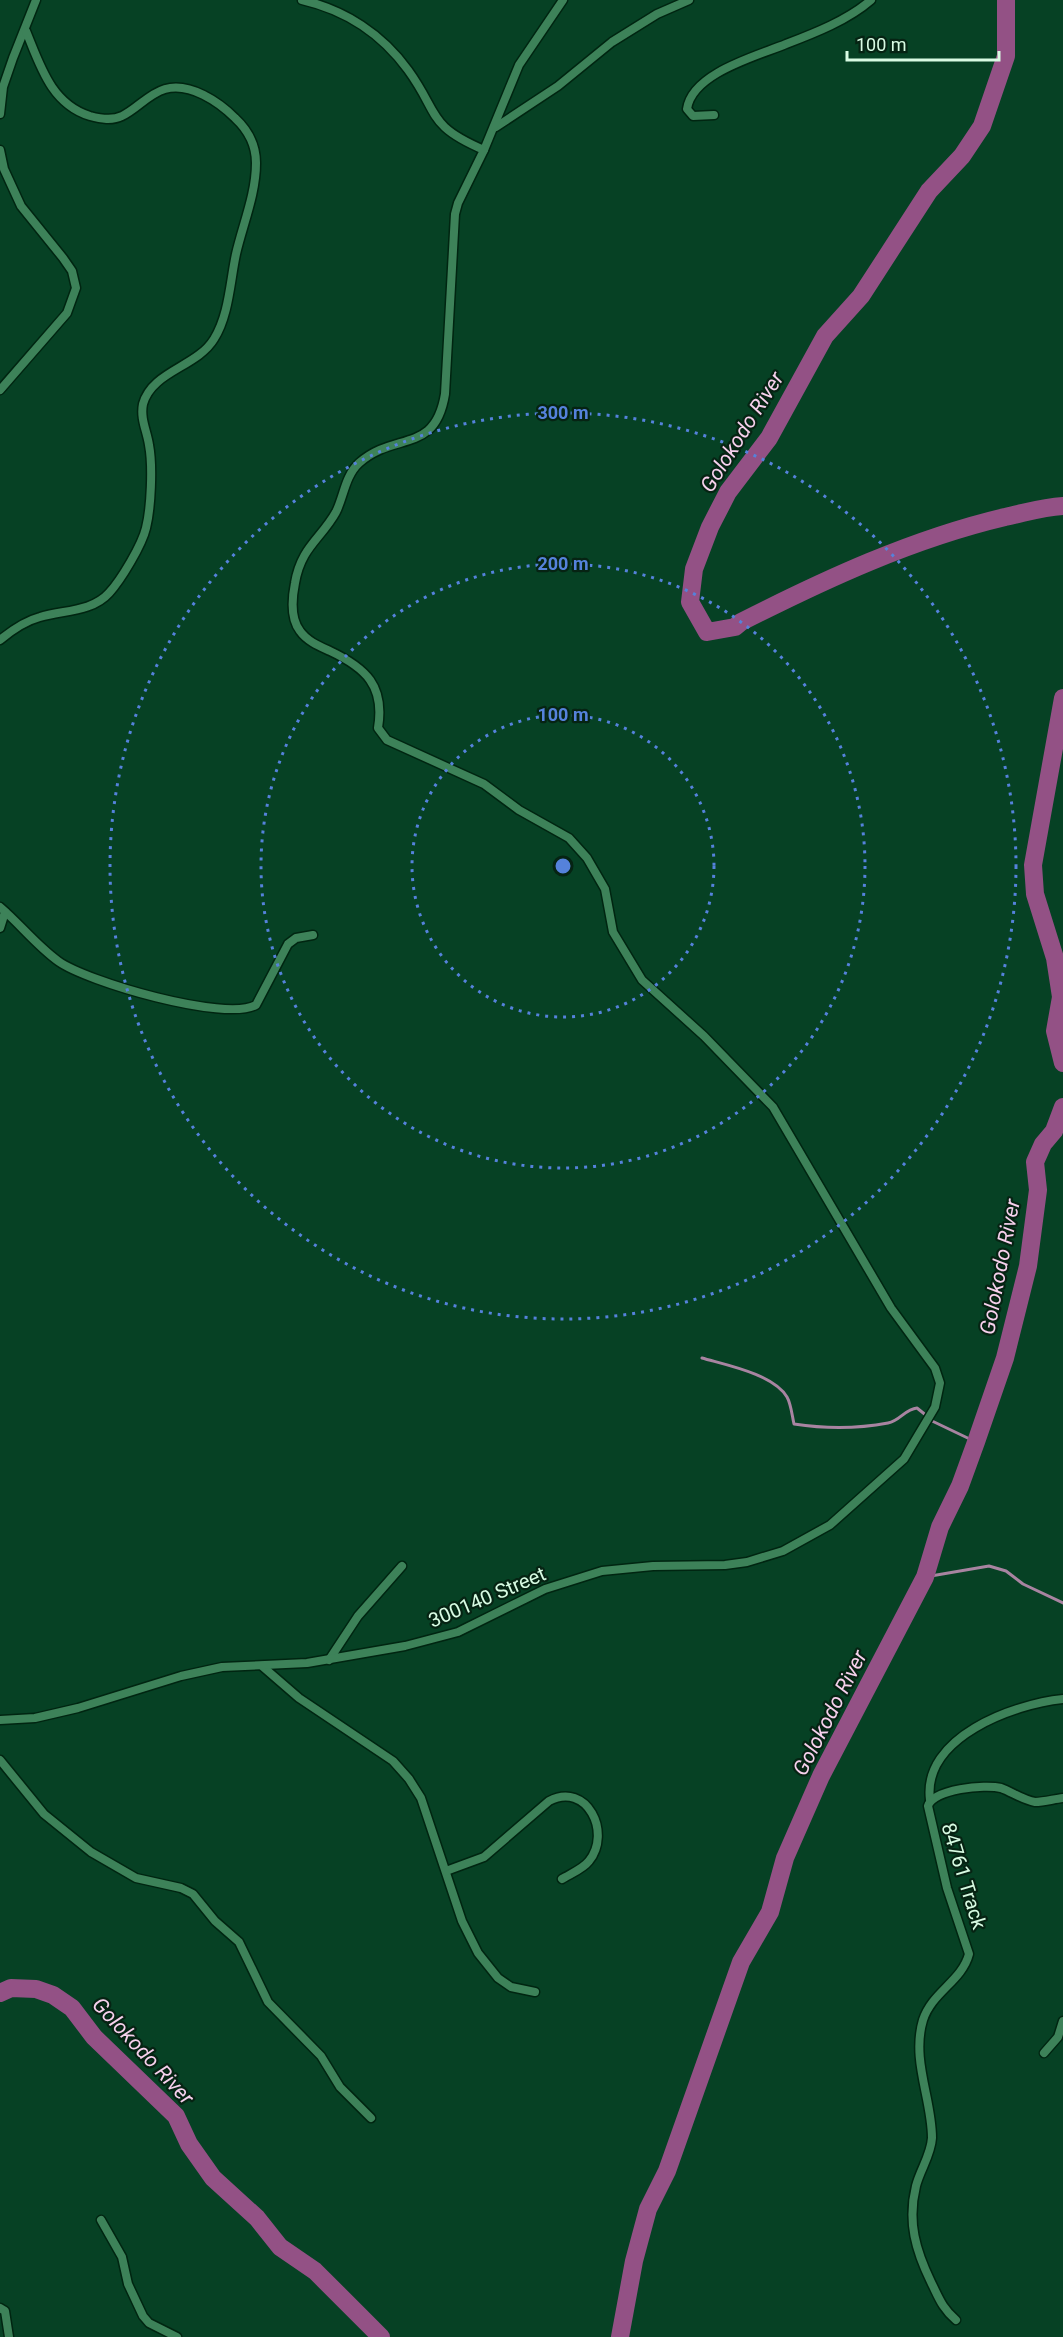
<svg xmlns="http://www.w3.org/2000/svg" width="1063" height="2337" font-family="Roboto,sans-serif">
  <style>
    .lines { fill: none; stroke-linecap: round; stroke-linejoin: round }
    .stream { stroke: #a884a1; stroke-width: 3 }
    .river { stroke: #935185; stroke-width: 18 }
    .minor-casing { stroke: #002511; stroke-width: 11 }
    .minor { stroke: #3d8259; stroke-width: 8 }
    .ring { fill: none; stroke: #5582db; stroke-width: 3; stroke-dasharray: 3 6 }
    .labels { text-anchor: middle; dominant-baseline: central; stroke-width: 4.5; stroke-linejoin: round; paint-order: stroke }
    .street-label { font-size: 20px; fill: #d8fbe3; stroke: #062313 }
    .water-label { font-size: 21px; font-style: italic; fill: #f7d1ed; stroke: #062313 }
    .centre { fill: #5582db; stroke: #062313; stroke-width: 3 }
    .ring-label { font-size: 18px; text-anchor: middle; font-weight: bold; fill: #5582db; stroke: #062313; stroke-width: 4.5; stroke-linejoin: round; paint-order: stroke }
  </style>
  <rect width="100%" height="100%" fill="#064124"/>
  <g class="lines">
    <g class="stream">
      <path d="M 702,1358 C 726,1365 773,1374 787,1397 C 791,1404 792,1415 794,1424 C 827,1429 856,1429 888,1423 C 900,1421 905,1409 917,1408 L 927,1416"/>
      <polyline points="930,1420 976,1442"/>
      <polyline points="925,1577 989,1566 1006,1571 1023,1584 1063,1603"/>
    </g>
    <g class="river">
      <path d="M 1006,0 L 1006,56 L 982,126 L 962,156 L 929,191 L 861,296 L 825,336 L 769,438 L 728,492 L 710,527 L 694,569 L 690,602 L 707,632 L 735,627 L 741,622 C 826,579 912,539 1005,517 C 1025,513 1042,507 1063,506"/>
      <polyline points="1063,698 1033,865 1035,894 1055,958 1061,997 1055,1031 1063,1063"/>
      <polyline points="0,1993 11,1988 36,1989 53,1995 72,2008 94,2037 176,2116 189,2144 213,2178 257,2218 280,2247 315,2271 381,2337"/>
      <polyline points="620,2337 634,2261 648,2209 667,2171 741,1962 770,1912 785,1858 821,1776 925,1577 940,1527 960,1486 976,1442 1005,1358 1028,1266 1038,1190 1035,1162 1043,1144 1054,1131 1063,1107"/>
    </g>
    <g class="minor-casing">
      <g id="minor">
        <polyline points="0,114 3,87 13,58 36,0"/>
        <path d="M 714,115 L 693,116 L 687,109 C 692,73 757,56 786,44 C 815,33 848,20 871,0"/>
        <polyline points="496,127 558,86 612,42 657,14 689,0"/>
        <polyline points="0,150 4,169 21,206 63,258 72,271 76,288 67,313 0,390"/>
        <polyline points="484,150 519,65 563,0"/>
        <path d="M 0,640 C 12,630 25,621 40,617 C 63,610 92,612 109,593 C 121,580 142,545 146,528 C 151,508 153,466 149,445 C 147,431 140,419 143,404 C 152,371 197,367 214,339 C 229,315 230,282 236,254 C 243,224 256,194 256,163 C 256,146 248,130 235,118 C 219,102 190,82 165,89 C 148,94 137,109 122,116 C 112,121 101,119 90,116 C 51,104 40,65 26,31"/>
        <path d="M 0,907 C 20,924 36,945 58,961 C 87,982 225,1022 256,1005 L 288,944 L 296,938 L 313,935"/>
        <polyline points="0,928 5,912"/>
        <polyline points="329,1660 358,1616 402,1566"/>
        <polyline points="262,1666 299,1698 393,1761 409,1779 421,1798 462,1921 478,1953 498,1978 511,1987 535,1992"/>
        <path d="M 0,1720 L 35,1718 L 78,1708 L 181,1676 L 222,1667 L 307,1663 L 405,1646 L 458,1632 L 545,1589 L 602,1571 L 653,1566 L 725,1565 L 747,1562 L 783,1551 L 830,1525 L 904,1459 L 935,1407 L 940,1383 L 935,1368 L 891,1308 L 773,1107 L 704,1036 L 642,980 L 613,932 L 605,889 L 587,858 L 569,838 L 519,810 L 484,784 L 387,740 L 378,728 C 385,686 366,668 330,651 C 319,646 307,641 300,631 C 290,618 292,598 295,583 C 301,547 321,539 336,512 C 344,496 345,476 359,463 C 395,431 435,455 445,394 L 455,214 L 458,203 L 484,150 C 426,125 440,114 408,70 C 382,34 345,10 302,0"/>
        <polyline points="0,1760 44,1814 91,1852 136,1878 181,1888 193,1894 215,1921 239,1942 268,2002 321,2056 340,2087 371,2118"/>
        <path d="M 930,1800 C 922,1737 1014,1704 1063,1699"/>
        <path d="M 446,1871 L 484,1857 L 549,1801 C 587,1781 612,1833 589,1861 C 583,1869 570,1874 562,1879"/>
        <polyline points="1044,2053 1058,2037 1063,2021"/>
        <polyline points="101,2220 122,2257 128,2284 143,2316 149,2323 177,2337"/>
        <polyline points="0,2308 5,2311 9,2337"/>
        <path d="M 956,2320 C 942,2308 939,2298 931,2282 C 916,2251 907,2222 916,2186 C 920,2170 931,2155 932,2138 C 932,2099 911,2060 923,2020 C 932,1992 962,1981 969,1954 L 947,1888 L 928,1806 C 933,1789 985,1784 1001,1788 C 1012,1792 1023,1800 1035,1802 C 1044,1802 1054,1799 1063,1798"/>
      </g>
    </g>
    <use href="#minor" class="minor"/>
  </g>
  <g class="ring">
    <circle cx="563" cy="866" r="151"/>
    <circle cx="563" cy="866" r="302"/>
    <circle cx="563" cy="866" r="453"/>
  </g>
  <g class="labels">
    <g class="street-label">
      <text transform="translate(487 1597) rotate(-23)">300140 Street</text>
      <text transform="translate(964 1876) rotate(73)">84761 Track</text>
    </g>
    <g class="water-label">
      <text transform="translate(742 432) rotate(-58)">Golokodo River</text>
      <text transform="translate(1000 1267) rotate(-79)">Golokodo River</text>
      <text transform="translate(830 1713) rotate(-63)">Golokodo River</text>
      <text transform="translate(143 2051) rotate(47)">Golokodo River</text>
    </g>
  </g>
  <circle cx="563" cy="866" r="9" class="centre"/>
  <g class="ring-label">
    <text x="563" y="419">300 m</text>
    <text x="563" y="570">200 m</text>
    <text x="563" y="721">100 m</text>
  </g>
  <path d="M847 51v9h152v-9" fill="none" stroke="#d8fbe3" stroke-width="3"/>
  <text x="856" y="51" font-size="18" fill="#d8fbe3" stroke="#062313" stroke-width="4.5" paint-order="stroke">100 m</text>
</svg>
